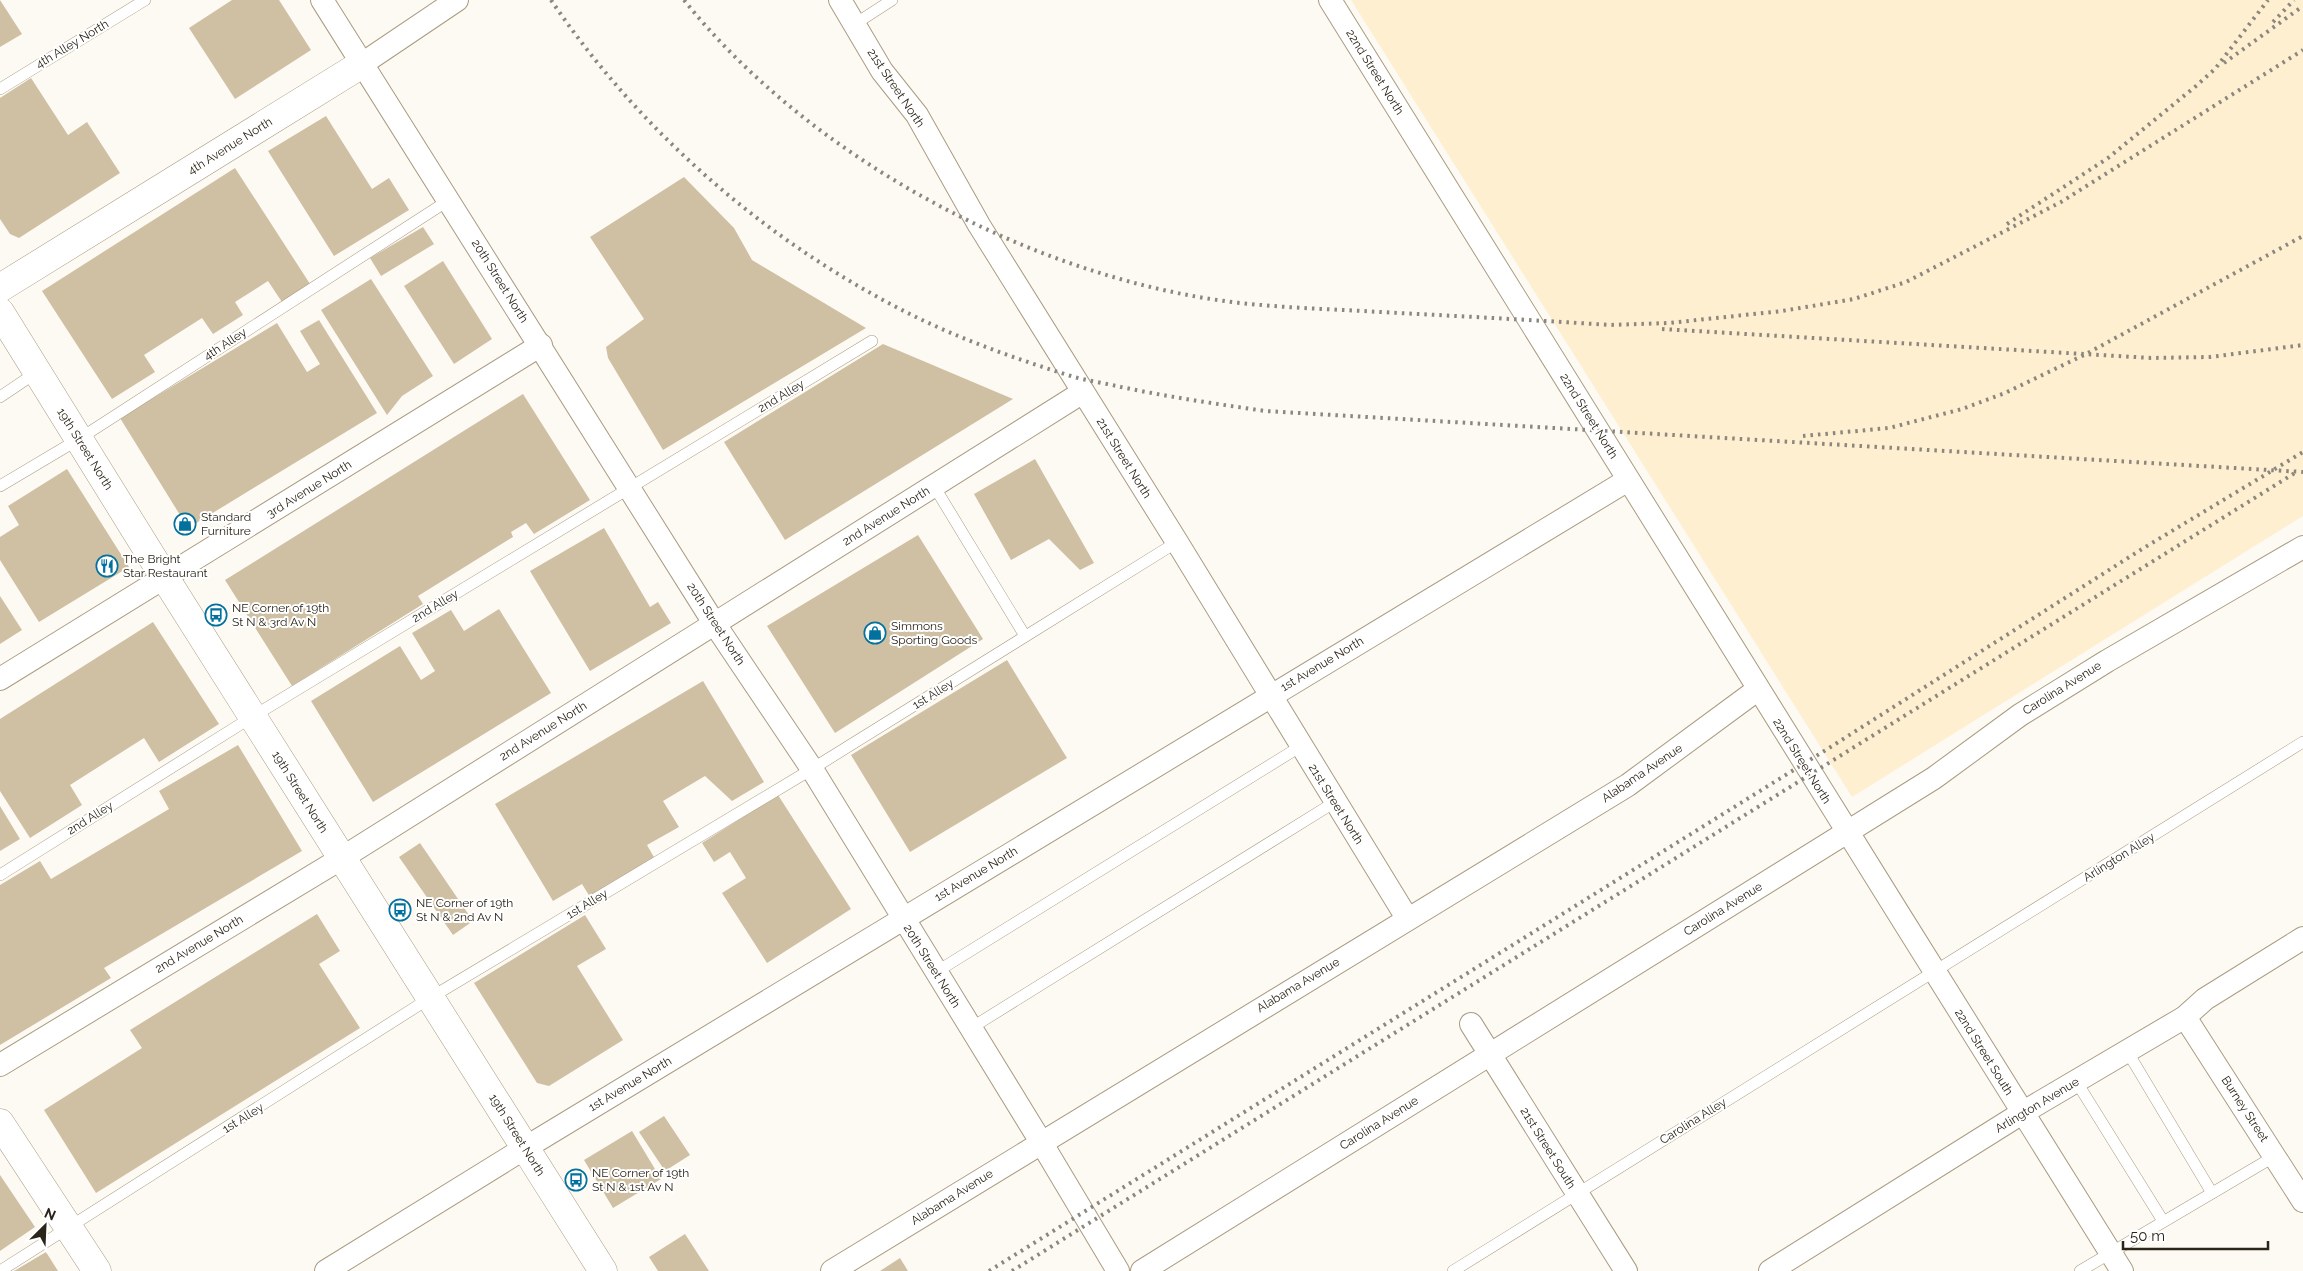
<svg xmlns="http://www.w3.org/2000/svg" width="2303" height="1271" font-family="Raleway,sans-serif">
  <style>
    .built { fill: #feefd1 }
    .building { fill: #cfc0a3 }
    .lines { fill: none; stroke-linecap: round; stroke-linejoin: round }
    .service-casing { stroke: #aa9c80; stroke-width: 12 }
    .minor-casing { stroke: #aa9c80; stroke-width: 24 }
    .tertiary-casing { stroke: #aa9c80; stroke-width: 29 }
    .service { stroke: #fff; stroke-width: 11 }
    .minor { stroke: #fff; stroke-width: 22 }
    .tertiary { stroke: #fff; stroke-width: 28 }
    .rail { stroke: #8c877e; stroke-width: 4; stroke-dasharray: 2.5 5; stroke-linecap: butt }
    .labels { text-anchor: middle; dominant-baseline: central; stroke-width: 4; stroke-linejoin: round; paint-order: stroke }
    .street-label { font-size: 12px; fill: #2a2419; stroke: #fff }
    .poi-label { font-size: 12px; fill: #2a2419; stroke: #fff; text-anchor: start }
  </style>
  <rect width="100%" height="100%" fill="#fdfaf4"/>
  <polygon class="built" points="1351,0 2303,0 2303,516 1852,797"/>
  <g class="building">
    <polygon points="0,0 22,34 0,47"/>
    <polygon points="232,0 279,0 311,50 235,99 189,28"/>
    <polygon points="31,78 68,135 87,122 120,173 19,238 10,234 0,219 0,98"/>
    <polygon points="326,116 372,189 389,178 409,210 334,256 268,151"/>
    <polygon points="235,168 312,287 284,305 268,281 235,302 243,315 213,334 202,318 144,355 155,372 112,399 42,291"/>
    <polygon points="684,177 734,228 752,260 866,328 663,450 608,358 606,347 644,319 590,237"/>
    <polygon points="423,227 434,244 381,276 370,258"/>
    <polygon points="443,261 492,339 454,364 404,286"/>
    <polygon points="371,279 433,376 402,396 387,415 321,310"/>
    <polygon points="319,320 377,413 188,528 120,418 277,323 307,372 320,364 300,331"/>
    <polygon points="883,344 1013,399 785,540 724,442"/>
    <polygon points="523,394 590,500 534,534 526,523 511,532 513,537 418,596 423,604 292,686 225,580"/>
    <polygon points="1035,459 1094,563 1080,570 1049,539 1011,560 974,494"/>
    <polygon points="67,469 129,567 39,622 0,560 0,537 19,525 8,506"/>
    <polygon points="604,528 650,607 658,602 671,623 590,671 530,571"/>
    <polygon points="918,535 983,639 835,733 767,626"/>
    <polygon points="0,596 22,630 0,644"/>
    <polygon points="499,609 551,693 373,802 311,701 400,646 421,680 435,671 412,633 451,610 464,631"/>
    <polygon points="153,622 219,724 159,762 144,738 70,785 82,805 30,838 0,791 0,719"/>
    <polygon points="1007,660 1067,758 910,852 851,755"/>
    <polygon points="703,681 764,782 732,801 705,776 663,801 679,827 647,845 655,859 590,897 582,884 553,901 495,804"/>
    <polygon points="238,745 302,851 104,968 111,978 0,1045 0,885 40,861 51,879 169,809 159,791"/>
    <polygon points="778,795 851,909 767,963 722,893 746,878 730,852 714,862 702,843"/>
    <polygon points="0,806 20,839 0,851"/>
    <polygon points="420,843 473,921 453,935 399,857"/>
    <polygon points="317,914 340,951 319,964 360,1028 96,1193 44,1110 142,1048 130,1030"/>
    <polygon points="585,915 606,949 577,966 623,1040 549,1086 537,1083 474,983"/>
    <polygon points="664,1116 690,1155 665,1171 639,1132"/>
    <polygon points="632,1131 661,1179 613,1208 584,1160"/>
    <polygon points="0,1175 35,1227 0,1251"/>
    <polygon points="685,1234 709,1271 658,1271 649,1257"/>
    <polygon points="46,1252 58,1271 14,1271"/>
    <polygon points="900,1258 908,1271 880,1271"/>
  </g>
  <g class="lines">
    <g class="service-casing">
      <g id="service">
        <polyline points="855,24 892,0"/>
        <polyline points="0,89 145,0"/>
        <polyline points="0,397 37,372"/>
        <polyline points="0,486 79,439 449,200"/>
        <polyline points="934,486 1025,636"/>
        <polyline points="0,875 252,717 872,341"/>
        <polyline points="936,972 1301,746"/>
        <polyline points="971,1028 1335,802"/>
        <polyline points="2127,1051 2212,1193"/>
        <polyline points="2076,1081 2163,1221"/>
        <polyline points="0,1271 430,998 812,769 1177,542"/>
        <polyline points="1453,1271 2303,742"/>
        <polyline points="2080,1271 2275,1156"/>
      </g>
    </g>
    <g class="minor-casing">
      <g id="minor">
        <polyline points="322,0 714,623 812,769 1041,1142 1118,1271"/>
        <polyline points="840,0 882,71 917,115 979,225 1177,542 1407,918"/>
        <path d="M 1330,0 C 1594,424 1857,848 2122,1271"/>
        <polyline points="362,64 457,0"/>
        <polyline points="0,679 541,345"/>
        <polyline points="2185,1017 2303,1201"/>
        <polyline points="1471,1024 1626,1271"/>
        <polyline points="0,1065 342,858 1083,392"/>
        <polyline points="326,1271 525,1148 1628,480"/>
        <polyline points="832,1271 1628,785 1757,690"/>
        <polyline points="1142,1271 1934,778 2020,715 2107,661 2303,547"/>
        <polyline points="1770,1271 2022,1113 2185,1017 2205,999 2303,938"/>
      </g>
    </g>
    <g class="tertiary-casing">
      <g id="tertiary">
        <polyline points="0,288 362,64"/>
        <polyline points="0,312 165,578 603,1271"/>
        <polyline points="0,1123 97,1271"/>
      </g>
    </g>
    <use href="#service" class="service"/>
    <use href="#minor" class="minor"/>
    <use href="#tertiary" class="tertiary"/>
    <g class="rail">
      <path d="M 551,0 C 639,130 761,237 900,309 C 954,337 1013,358 1071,376 C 1087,381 1105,383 1121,387 C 1169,397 1217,404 1265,411 L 2303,472"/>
      <path d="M 684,0 C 810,158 1032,277 1232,302 C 1281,308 1331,309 1380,312 C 1457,316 1533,320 1610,325 L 1669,323 L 1782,311 L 1854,299 L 1906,282 L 2061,202 L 2303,50"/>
      <polyline points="2273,22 2294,0"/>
      <polyline points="2224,63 2303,6"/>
      <polyline points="2007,224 2108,158 2196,86 2215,69 2268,0"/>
      <polyline points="1662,329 2151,358 2210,357 2303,345"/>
      <polyline points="1803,436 1889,428 1962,409 2005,393 2086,354 2303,236"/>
      <polyline points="989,1271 1829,748 2142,549 2303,452"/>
      <polyline points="1012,1271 2298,471"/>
    </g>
  </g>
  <defs>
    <g id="shop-ring" transform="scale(1.125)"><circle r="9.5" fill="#fff" stroke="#02719d" stroke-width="1.5"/><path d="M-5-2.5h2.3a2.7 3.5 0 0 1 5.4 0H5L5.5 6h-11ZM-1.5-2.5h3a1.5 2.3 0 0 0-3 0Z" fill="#02719d"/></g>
    <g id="restaurant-ring" transform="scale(1.125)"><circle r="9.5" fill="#fff" stroke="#02719d" stroke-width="1.5"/><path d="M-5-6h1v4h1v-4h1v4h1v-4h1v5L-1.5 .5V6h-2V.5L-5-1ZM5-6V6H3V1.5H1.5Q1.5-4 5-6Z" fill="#02719d"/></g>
    <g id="bus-ring" transform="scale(1.125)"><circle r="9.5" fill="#fff" stroke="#02719d" stroke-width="1.5"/><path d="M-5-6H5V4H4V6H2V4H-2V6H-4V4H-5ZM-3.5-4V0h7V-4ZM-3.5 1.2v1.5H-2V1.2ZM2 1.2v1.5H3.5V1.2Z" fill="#02719d"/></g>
  </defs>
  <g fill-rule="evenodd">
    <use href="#shop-ring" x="185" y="524"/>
    <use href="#restaurant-ring" x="107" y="566"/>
    <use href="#bus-ring" x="216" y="615"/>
    <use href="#shop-ring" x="875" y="633"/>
    <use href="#bus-ring" x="400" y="910"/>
    <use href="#bus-ring" x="576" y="1180"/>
  </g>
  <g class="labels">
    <g class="street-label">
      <text transform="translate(72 44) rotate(-31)">4th Alley North</text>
      <text transform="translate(1375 72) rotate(58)">22nd Street North</text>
      <text transform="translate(896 88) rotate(56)">21st Street North</text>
      <text transform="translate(230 146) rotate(-32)">4th Avenue North</text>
      <text transform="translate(500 281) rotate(58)">20th Street North</text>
      <text transform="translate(225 344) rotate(-33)">4th Alley</text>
      <text transform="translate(781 396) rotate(-31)">2nd Alley</text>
      <text transform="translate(1589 416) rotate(58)">22nd Street North</text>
      <text transform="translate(85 449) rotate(58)">19th Street North</text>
      <text transform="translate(1124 458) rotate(58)">21st Street North</text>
      <text transform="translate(309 489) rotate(-32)">3rd Avenue North</text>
      <text transform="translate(886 516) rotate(-32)">2nd Avenue North</text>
      <text transform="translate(435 606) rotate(-31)">2nd Alley</text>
      <text transform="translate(716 624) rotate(57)">20th Street North</text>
      <text transform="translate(1322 664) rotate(-31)">1st Avenue North</text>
      <text transform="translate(2062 688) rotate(-32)">Carolina Avenue</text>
      <text transform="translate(933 694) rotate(-32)">1st Alley</text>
      <text transform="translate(543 731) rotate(-32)">2nd Avenue North</text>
      <text transform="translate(1802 761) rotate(58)">22nd Street North</text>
      <text transform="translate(1642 773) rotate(-34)">Alabama Avenue</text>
      <text transform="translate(300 792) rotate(58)">19th Street North</text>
      <text transform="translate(1336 804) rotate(58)">21st Street North</text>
      <text transform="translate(90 818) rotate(-32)">2nd Alley</text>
      <text transform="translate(2119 857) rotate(-32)">Arlington Alley</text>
      <text transform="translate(976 874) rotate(-31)">1st Avenue North</text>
      <text transform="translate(587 904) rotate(-31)">1st Alley</text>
      <text transform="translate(1723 909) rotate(-32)">Carolina Avenue</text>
      <text transform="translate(199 944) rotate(-31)">2nd Avenue North</text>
      <text transform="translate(932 966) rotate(58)">20th Street North</text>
      <text transform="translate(1298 985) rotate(-31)">Alabama Avenue</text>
      <text transform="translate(1984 1052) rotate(58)">22nd Street South</text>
      <text transform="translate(630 1084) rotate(-31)">1st Avenue North</text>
      <text transform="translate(2037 1105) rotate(-31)">Arlington Avenue</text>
      <text transform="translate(2245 1109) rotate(57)">Burney Street</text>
      <text transform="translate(243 1118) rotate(-32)">1st Alley</text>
      <text transform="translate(1693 1121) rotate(-32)">Carolina Alley</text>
      <text transform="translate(1379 1123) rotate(-32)">Carolina Avenue</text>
      <text transform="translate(517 1135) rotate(58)">19th Street North</text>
      <text transform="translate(1548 1148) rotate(58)">21st Street South</text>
      <text transform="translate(952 1197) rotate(-32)">Alabama Avenue</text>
    </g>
    <g class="poi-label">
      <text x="201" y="517">Standard<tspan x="201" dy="14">Furniture</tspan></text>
      <text x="123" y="559">The Bright<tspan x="123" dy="14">Star Restaurant</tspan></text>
      <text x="232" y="608">NE Corner of 19th<tspan x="232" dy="14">St N &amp; 3rd Av N</tspan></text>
      <text x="891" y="626">Simmons<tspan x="891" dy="14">Sporting Goods</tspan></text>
      <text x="416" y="903">NE Corner of 19th<tspan x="416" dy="14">St N &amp; 2nd Av N</tspan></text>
      <text x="592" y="1173">NE Corner of 19th<tspan x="592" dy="14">St N &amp; 1st Av N</tspan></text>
    </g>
  </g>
  <g transform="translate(45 1226) rotate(24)" stroke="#ffffff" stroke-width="4" paint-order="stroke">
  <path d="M0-4L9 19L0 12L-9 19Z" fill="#2a2419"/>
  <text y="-8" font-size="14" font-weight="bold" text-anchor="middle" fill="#2a2419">N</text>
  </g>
  <path d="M2123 1241v8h145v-8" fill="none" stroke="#2a2419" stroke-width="2.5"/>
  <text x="2130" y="1241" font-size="15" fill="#2a2419" stroke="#ffffff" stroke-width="4" paint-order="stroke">50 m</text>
</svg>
